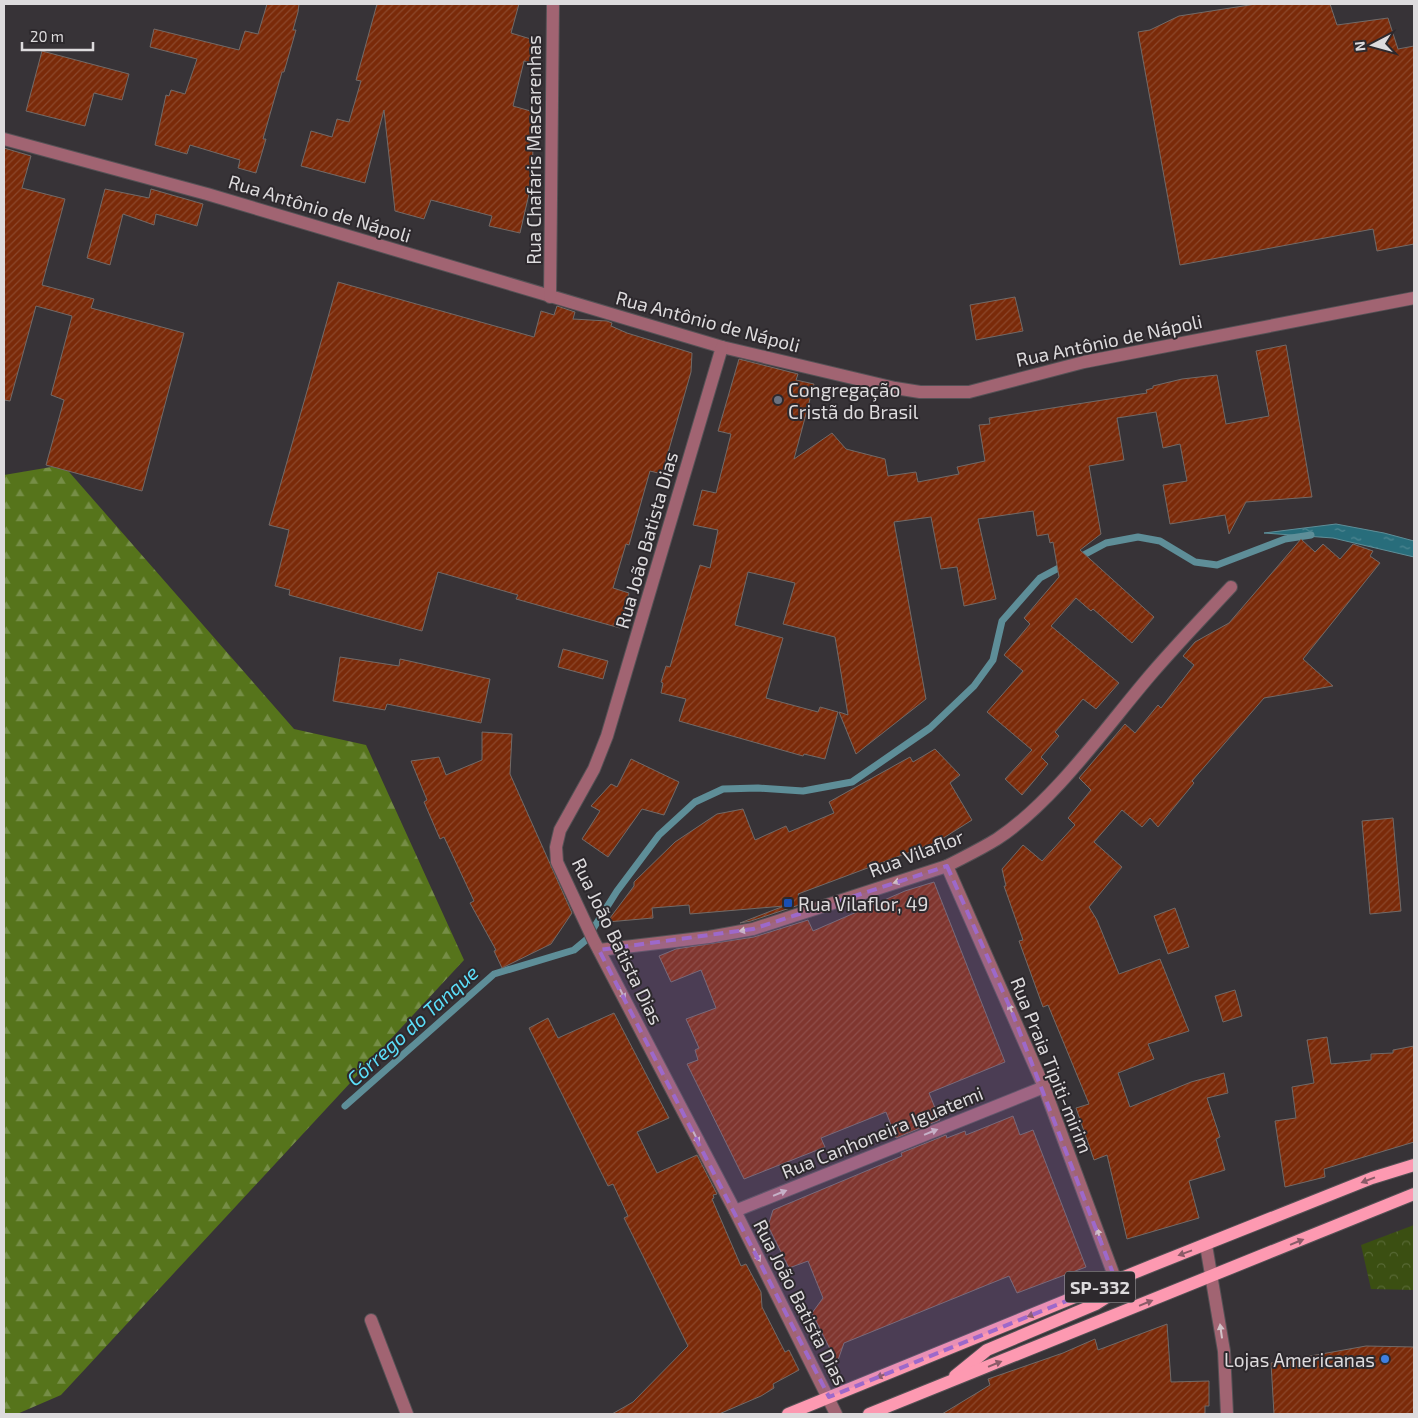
<svg xmlns="http://www.w3.org/2000/svg" width="1418" height="1418" font-family="'Exo 2',sans-serif">
  <style>
    .forest { fill: url(#forest-firs) }
    .park { fill: url(#park-crowns) }
    .water { fill: url(#water-ripples); stroke: #5e8e98 }
    .lines { fill: none; stroke-linecap: round; stroke-linejoin: round }
    .stream { stroke: #5e8e98; stroke-width: 7 }
    .building { fill: url(#building-hatch); stroke: #716a68 }
    .minor-casing { stroke: #555155; stroke-width: 14 }
    .major-casing { stroke: #555155; stroke-width: 14 }
    .minor { stroke: #a16472; stroke-width: 12 }
    .major { stroke: #fd99b1; stroke-width: 12 }
    .oneway { fill: #d1c3c8 }
    .oneway2 { fill: #8b5b68 }
    .marked { fill: #9d69ca; fill-opacity: 0.2; stroke: #9d69ca; stroke-width: 4; stroke-dasharray: 10 6; stroke-linejoin: round }
    .worship-dot { fill: #6b7280; stroke: #2d292d; stroke-width: 2 }
    .transit-dot { fill: #1a4fb4; stroke: #2d292d; stroke-width: 2 }
    .shop-dot { fill: #3f7fe0; stroke: #2d292d; stroke-width: 2 }
    .labels { text-anchor: middle; dominant-baseline: central; stroke-width: 4; stroke-linejoin: round; paint-order: stroke }
    .shield { fill: #2d292d; stroke: #a8a6a8; stroke-width: 1 }
    .shield-label { font-size: 18px; font-weight: bold; fill: #dddbdd }
    .street-label { font-size: 19px; fill: #dddbdd; stroke: #2d292d }
    .poi-label { font-size: 19px; fill: #dddbdd; stroke: #2d292d; text-anchor: start }
    .water-label { font-size: 20px; font-style: italic; fill: #5cdef9; stroke: #2d292d }
  </style>
  <defs>
    <pattern id="forest-firs" width="22" height="20" patternUnits="userSpaceOnUse" patternTransform="scale(1.25)"><rect width="22" height="20" fill="#56741b"/><path d="M5 1l3.5 6h-7zM16 11l3.5 6h-7z" fill="#768e47"/></pattern>
    <pattern id="park-crowns" width="20" height="18" patternUnits="userSpaceOnUse" patternTransform="scale(1.25)"><rect width="20" height="18" fill="#3b4f12"/><path d="M2 6a3 3 0 1 1 6 0M12 15a3 3 0 1 1 6 0" fill="none" stroke="#576834"/></pattern>
    <pattern id="water-ripples" width="26" height="14" patternUnits="userSpaceOnUse" patternTransform="scale(1.25)"><rect width="26" height="14" fill="#286d7b"/><path d="M2 4q2-2 4 0t4 0M15 11q2-2 4 0t4 0" fill="none" stroke="#518893"/></pattern>
    <pattern id="building-hatch" width="6" height="6" patternUnits="userSpaceOnUse" patternTransform="scale(1.25)"><rect width="6" height="6" fill="#7a2a09"/><path d="M-1 1l2-2M0 6l6-6M5 7l2-2" fill="none" stroke="#8c482c"/></pattern>
  </defs>
  <rect width="100%" height="100%" fill="#373337"/>
  <polygon class="forest" points="63,465 294,729 366,745 464,960 61,1395 17,1414 4,1414 4,475"/>
  <polygon class="park" points="1414,1225 1414,1290 1371,1289 1361,1245"/>
  <polygon class="water" points="1336,524 1384,533 1414,541 1414,557 1333,538 1264,533"/>
  <g class="lines">
    <g class="stream">
      <polyline points="1078,558 1106,543 1138,537 1160,541 1195,562 1217,565 1285,539 1311,535"/>
      <polyline points="345,1106 494,974 574,950 586,940 617,891 659,835 695,802 723,789 758,788 803,791 852,782 930,728 974,686 993,660 1002,621 1040,578 1066,564"/>
    </g>
  </g>
  <g class="building">
    <polygon points="267,4 299,4 298,12 293,30 296,30 284,72 282,72 263,139 266,139 256,173 238,168 240,160 190,145 187,154 155,145 166,95 169,96 171,90 185,94 197,59 150,47 154,29 239,50 245,31 258,34"/>
    <polygon points="377,4 519,4 511,33 534,40 534,63 524,61 513,106 534,112 532,181 520,233 489,226 492,216 431,200 424,219 395,211 384,110 365,183 301,166 311,131 332,137 337,119 349,122 361,81 356,80"/>
    <polygon points="1256,4 1330,4 1337,25 1388,18 1398,49 1414,46 1414,244 1377,251 1373,229 1180,265 1138,32 1150,30 1179,16"/>
    <polygon points="42,51 129,74 122,100 94,93 85,126 26,111"/>
    <polygon points="4,148 31,156 22,188 65,199 42,285 94,299 91,308 184,333 142,491 46,465 64,400 51,395 72,316 36,306 10,401 4,400"/>
    <polygon points="105,189 149,198 151,189 203,204 197,226 156,214 154,225 123,214 110,265 87,258"/>
    <polygon points="338,282 534,337 541,311 554,315 557,306 575,312 573,319 607,321 612,323 611,326 627,333 692,353 691,372 662,474 650,471 629,545 626,544 613,588 629,593 620,628 516,599 518,595 438,572 422,631 289,595 290,590 275,586 289,530 269,525"/>
    <polygon points="1015,297 1023,331 976,340 970,305"/>
    <polygon points="1286,345 1312,497 1246,502 1229,534 1225,515 1170,524 1163,485 1187,481 1180,444 1163,448 1156,412 1117,418 1124,460 1089,466 1101,534 1080,550 1154,617 1132,643 1093,609 1091,611 1076,598 1051,626 1119,683 1096,709 1083,699 1055,732 1059,736 1041,757 1048,764 1022,795 1005,779 1032,750 987,712 1023,671 1004,655 1030,624 1024,618 1059,577 1053,542 1050,543 1048,534 1037,536 1033,511 978,519 996,599 964,606 957,567 941,569 931,517 894,522 926,699 856,754 839,712 848,715 835,637 783,624 795,583 748,572 735,625 783,638 766,698 818,712 820,707 838,712 825,759 804,754 803,756 679,721 686,699 661,693 663,683 661,682 666,666 670,667 700,565 710,568 718,530 693,525 702,490 716,493 731,434 718,431 739,359 798,374 796,380 814,384 794,459 832,433 846,449 885,459 888,476 916,472 918,482 959,474 957,467 985,461 979,425 990,424 989,418 1147,393 1146,390 1153,388 1153,386 1182,379 1217,375 1226,424 1269,416 1256,351"/>
    <polygon points="1301,539 1315,552 1323,544 1340,559 1353,544 1373,551 1370,556 1380,563 1303,659 1333,686 1264,698 1192,781 1194,783 1158,827 1150,818 1142,827 1122,810 1094,842 1122,867 1089,907 1097,920 1119,974 1160,959 1189,1031 1148,1044 1154,1059 1118,1073 1130,1107 1191,1082 1224,1073 1228,1093 1207,1098 1220,1137 1216,1139 1225,1170 1189,1181 1199,1218 1127,1239 1107,1155 1094,1160 1076,1108 1089,1104 1048,1005 1043,1007 1019,941 1023,940 1004,886 1006,886 1002,869 1023,845 1042,861 1075,825 1068,818 1091,790 1079,778 1125,724 1135,733 1158,705 1161,708 1194,665 1183,656 1195,642 1229,623"/>
    <polygon points="563,649 608,661 603,679 558,667"/>
    <polygon points="340,657 399,666 400,659 490,679 481,723 387,704 385,710 333,701"/>
    <polygon points="482,732 512,734 510,774 572,913 551,944 502,968 494,951 496,950 470,903 474,901 444,837 440,839 424,802 427,800 411,761 439,757 446,775 482,760"/>
    <polygon points="935,749 960,775 950,783 972,820 937,842 798,894 802,904 751,921 740,923 784,906 690,914 689,905 652,908 653,918 607,922 634,886 634,882 675,842 717,814 743,809 755,840 786,826 789,832 834,813 829,802 910,757 913,762"/>
    <polygon points="631,759 679,782 664,815 642,809 608,857 582,839 600,811 591,806 611,784 617,787"/>
    <polygon points="1393,818 1401,911 1370,914 1362,821"/>
    <polygon points="934,882 1005,1062 929,1093 940,1120 896,1138 886,1112 821,1138 825,1147 744,1179 687,1064 698,1060 695,1050 699,1048 686,1019 716,1008 701,970 671,982 659,956 676,949 754,937 808,920 813,931 905,891"/>
    <polygon points="1175,908 1189,947 1168,954 1154,916"/>
    <polygon points="1235,990 1242,1016 1223,1022 1215,996"/>
    <polygon points="614,1013 669,1118 637,1132 657,1173 697,1155 717,1194 713,1195 714,1198 712,1199 741,1266 746,1264 761,1292 762,1307 785,1352 789,1350 799,1370 773,1384 774,1388 761,1396 719,1414 612,1414 633,1402 688,1346 624,1218 628,1216 613,1184 608,1186 529,1028 548,1018 558,1038"/>
    <polygon points="1327,1037 1331,1064 1371,1060 1371,1054 1393,1053 1393,1050 1414,1046 1414,1142 1324,1169 1325,1177 1285,1187 1275,1121 1296,1118 1292,1087 1314,1083 1307,1040"/>
    <polygon points="1013,1116 1020,1135 1033,1130 1086,1267 1017,1293 1009,1276 844,1343 837,1363 812,1313 823,1298 808,1261 789,1268 768,1226 773,1210 902,1156 901,1153 946,1135 947,1138 965,1131 966,1135"/>
    <polygon points="1167,1324 1171,1382 1209,1381 1209,1406 1205,1406 1205,1414 942,1414 990,1385 988,1379 1063,1353 1095,1339 1098,1350"/>
    <polygon points="1366,1346 1414,1347 1414,1414 1274,1414 1271,1363"/>
  </g>
  <g class="lines">
    <g class="minor-casing">
      <g id="minor">
        <polyline points="4,139 207,194 722,347 895,388 920,392 969,392 1084,362 1414,298"/>
        <polyline points="550,297 553,4"/>
        <polyline points="722,347 607,736 594,769 560,830 556,847 557,862 593,939 735,1211 836,1414"/>
        <polyline points="947,866 1044,1087 1116,1281"/>
        <path d="M 599,950 L 709,937 L 753,929 L 947,866 C 964,857 981,849 997,839 C 1055,801 1108,724 1153,672 C 1178,643 1205,615 1231,587"/>
        <polyline points="735,1211 1044,1087"/>
        <polyline points="1206,1245 1224,1351 1227,1414"/>
        <polyline points="371,1320 407,1414"/>
      </g>
    </g>
    <g class="major-casing">
      <g id="major">
        <polyline points="955,1376 987,1350 1096,1304 1107,1297 1116,1281"/>
        <polyline points="788,1414 1151,1266 1372,1178 1414,1165"/>
        <polyline points="869,1414 1414,1194"/>
      </g>
    </g>
    <use href="#minor" class="minor"/>
    <use href="#major" class="major"/>
  </g>
  <defs><path id="oneway-solid" d="M-6-.8H1V-3.2L6.5 0L1 3.2V.8H-6Z" transform="scale(1.25)"/></defs>
  <g class="oneway">
    <use href="#oneway-solid" transform="translate(900 881) rotate(162)"/>
    <use href="#oneway-solid" transform="translate(746 930) rotate(169)"/>
    <use href="#oneway-solid" transform="translate(622 993) rotate(63)"/>
    <use href="#oneway-solid" transform="translate(1011 1010) rotate(-114)"/>
    <use href="#oneway-solid" transform="translate(931 1132) rotate(-22)"/>
    <use href="#oneway-solid" transform="translate(696 1137) rotate(63)"/>
    <use href="#oneway-solid" transform="translate(780 1193) rotate(-22)"/>
    <use href="#oneway-solid" transform="translate(1099 1235) rotate(-110)"/>
    <use href="#oneway-solid" transform="translate(757 1255) rotate(63)"/>
    <use href="#oneway-solid" transform="translate(1221 1331) rotate(-98)"/>
  </g>
  <g class="oneway2">
    <use href="#oneway-solid" transform="translate(1368 1180) rotate(159)"/>
    <use href="#oneway-solid" transform="translate(1297 1242) rotate(-22)"/>
    <use href="#oneway-solid" transform="translate(1185 1253) rotate(160)"/>
    <use href="#oneway-solid" transform="translate(1146 1303) rotate(-22)"/>
    <use href="#oneway-solid" transform="translate(1034 1314) rotate(158)"/>
    <use href="#oneway-solid" transform="translate(995 1364) rotate(-22)"/>
    <use href="#oneway-solid" transform="translate(883 1375) rotate(158)"/>
  </g>
  <path class="marked" d="M 947,866 L 1012,1012 L 1116,1281 L 829,1397 L 599,950 L 753,929 Z"/>
  <circle class="worship-dot" cx="778" cy="400" r="5"/>
  <rect class="transit-dot" x="783" y="898" width="10" height="10" rx="2.5"/>
  <circle class="shop-dot" cx="1385" cy="1359" r="5"/>
  <g class="labels">
    <rect class="shield" x="1065" y="1271.5" width="70" height="31" rx="4"/>
    <g class="shield-label">
      <text x="1100" y="1287">SP-332</text>
    </g>
    <g class="street-label">
      <text transform="translate(533 150) rotate(-90)">Rua Chafaris Mascarenhas</text>
      <text transform="translate(320 208) rotate(17)">Rua Antônio de Nápoli</text>
      <text transform="translate(708 321) rotate(15)">Rua Antônio de Nápoli</text>
      <text transform="translate(1109 340) rotate(-12)">Rua Antônio de Nápoli</text>
      <text transform="translate(646 540) rotate(-74)">Rua João Batista Dias</text>
      <text transform="translate(916 853) rotate(-21)">Rua Vilaflor</text>
      <text transform="translate(618 941) rotate(64)">Rua João Batista Dias</text>
      <text transform="translate(1052 1065) rotate(68)">Rua Praia Tipiti-mirim</text>
      <text transform="translate(882 1132) rotate(-22)">Rua Canhoneira Iguatemi</text>
      <text transform="translate(801 1302) rotate(63)">Rua João Batista Dias</text>
    </g>
    <g class="poi-label">
      <text x="788" y="389">Congregação<tspan x="788" dy="22">Cristã do Brasil</tspan></text>
      <text x="798" y="903">Rua Vilaflor, 49</text>
      <text x="1375" y="1359" text-anchor="end">Lojas Americanas</text>
    </g>
    <g class="water-label">
      <text transform="translate(412 1025) rotate(-42)">Córrego do Tanque</text>
    </g>
  </g>
  <rect width="1418" height="1418" fill="none" stroke="#dddbdd" stroke-width="10"/>
  <g transform="translate(1373 45) rotate(264)" stroke="#2d292d" stroke-width="4" paint-order="stroke">
  <path d="M0-4L9 19L0 12L-9 19Z" fill="#dddbdd"/>
  <text y="-8" font-size="14" font-weight="bold" text-anchor="middle" fill="#dddbdd">N</text>
  </g>
  <path d="M22 42v8h71v-8" fill="none" stroke="#dddbdd" stroke-width="2.5"/>
  <text x="30" y="42" font-size="15" fill="#dddbdd" stroke="#2d292d" stroke-width="4" paint-order="stroke">20 m</text>
</svg>
